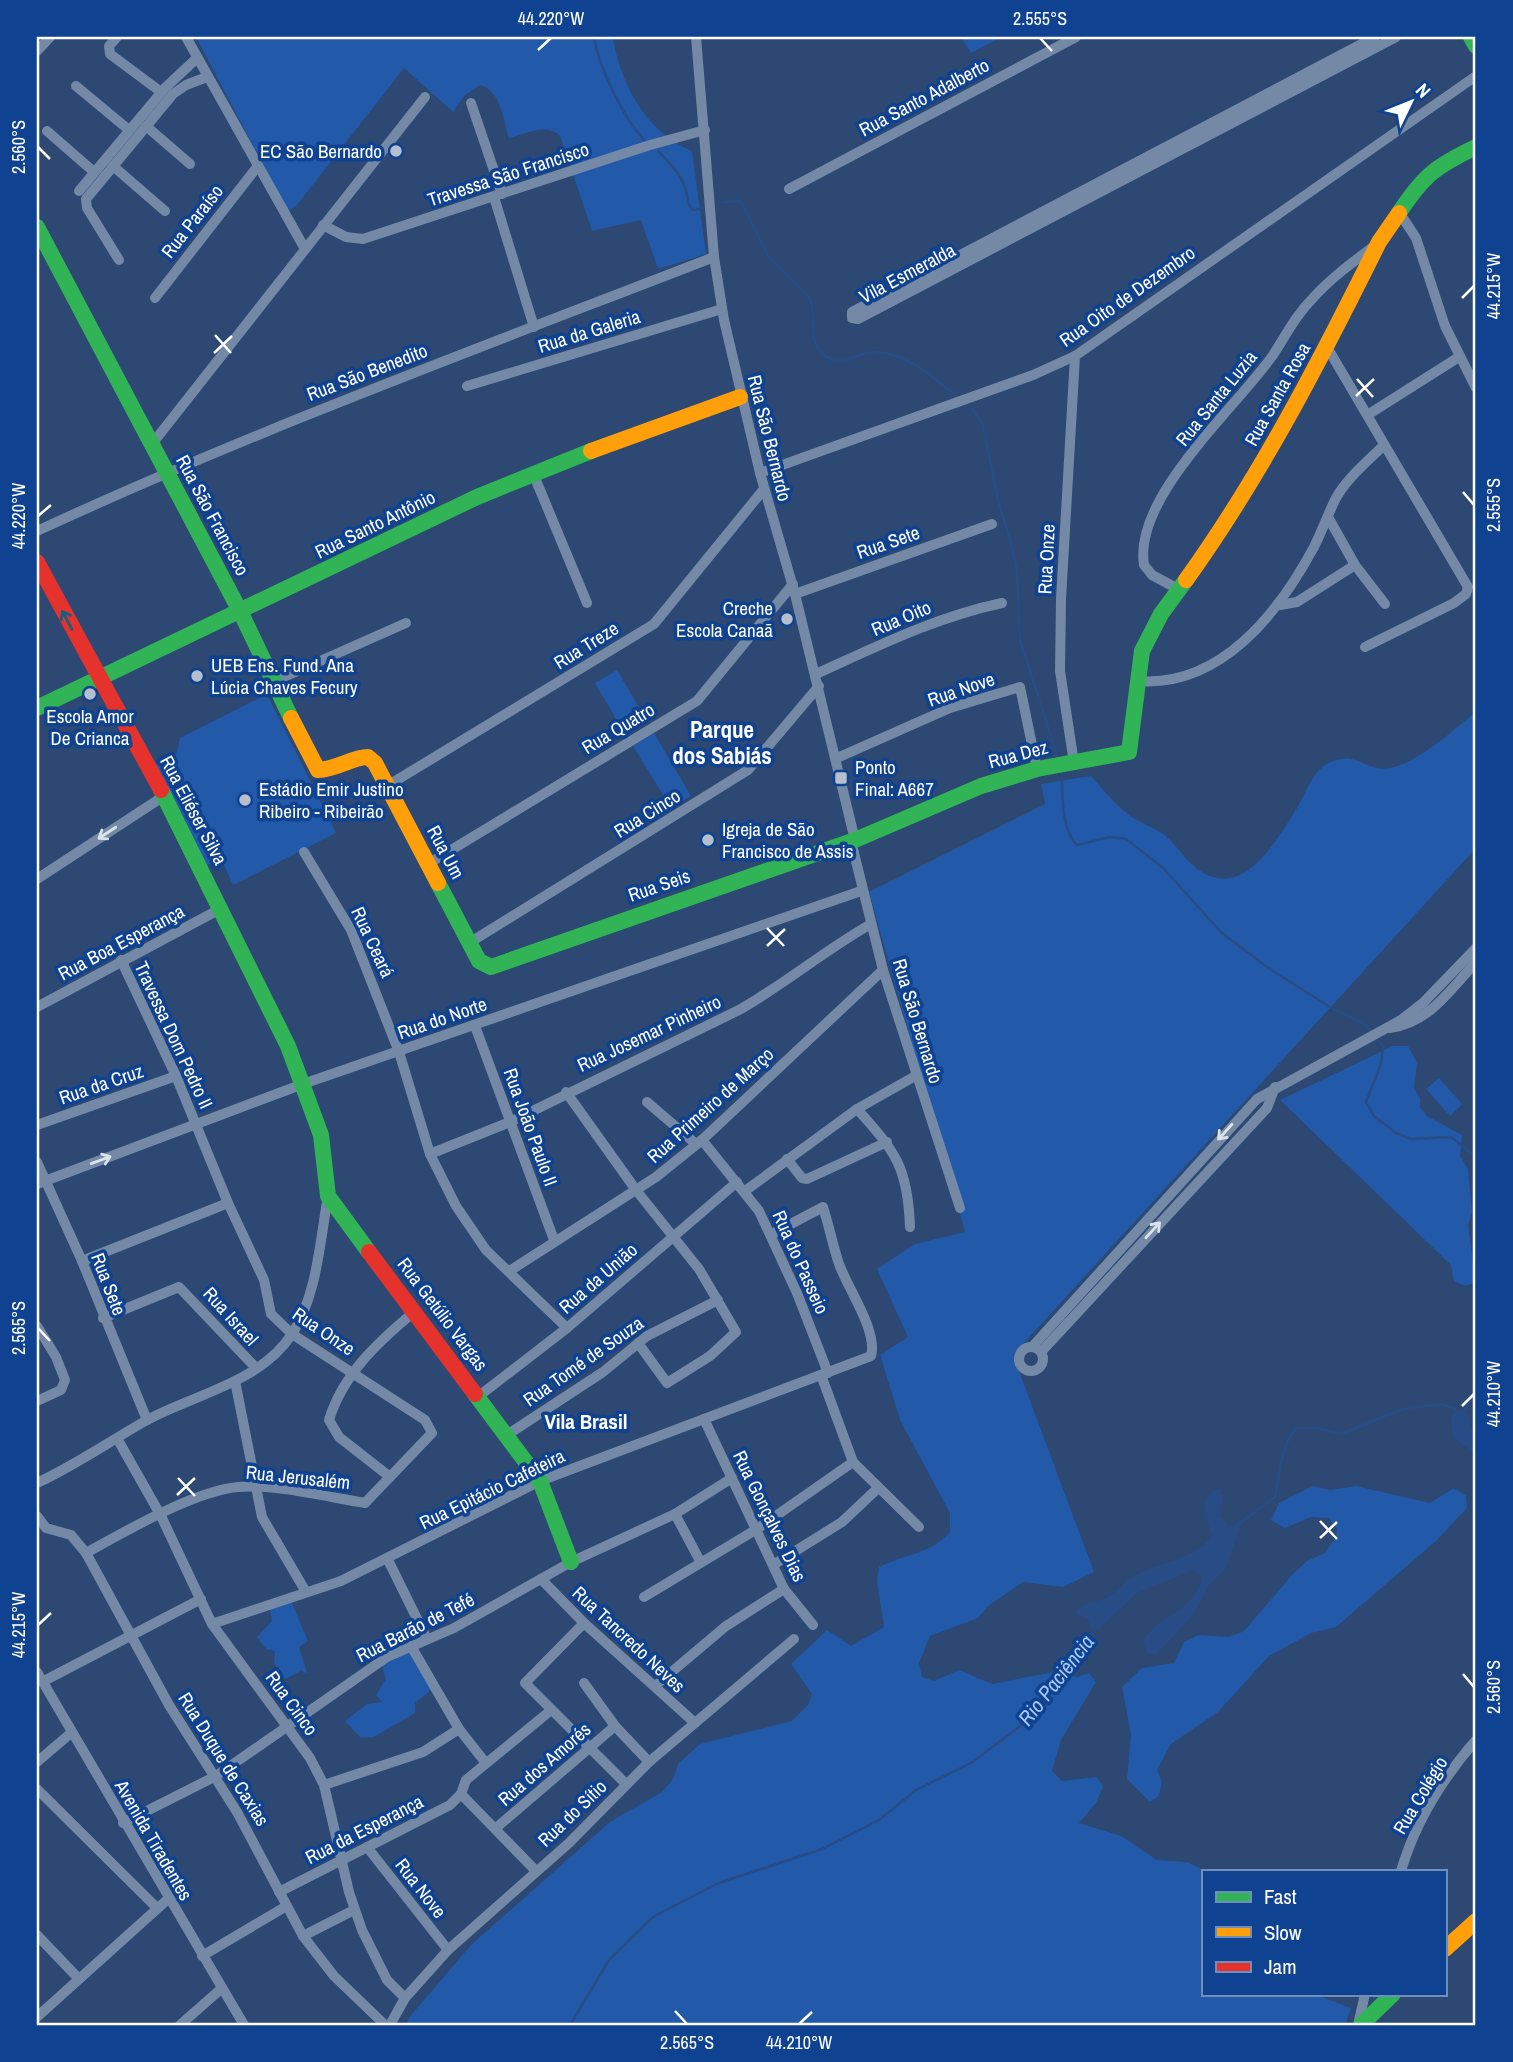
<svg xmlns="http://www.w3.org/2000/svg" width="1513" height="2062" font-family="'Archivo Narrow',sans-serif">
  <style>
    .green { fill: #2259a8 }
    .water { fill: #284d86 }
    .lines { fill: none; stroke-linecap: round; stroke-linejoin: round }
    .stream { stroke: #284d86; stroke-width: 2.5 }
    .river { stroke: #284d86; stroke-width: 18 }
    .street { stroke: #7389a6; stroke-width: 10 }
    .fast { stroke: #30b455; stroke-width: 16 }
    .slow { stroke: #ff9f0a; stroke-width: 16 }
    .jam { stroke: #e5322d; stroke-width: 16 }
    .oneway { stroke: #175e81 }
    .oneway2 { stroke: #dce2e9 }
    .ticks { fill: none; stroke: #fff; stroke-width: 2.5 }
    .poi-dot { fill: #b5bfce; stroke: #0f4290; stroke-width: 2.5 }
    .labels { text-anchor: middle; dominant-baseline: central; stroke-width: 7; stroke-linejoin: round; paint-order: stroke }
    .street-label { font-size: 19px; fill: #fff; stroke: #0f4290 }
    .poi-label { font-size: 19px; fill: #fff; stroke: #0f4290; text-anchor: start }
    .neighbourhood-label { font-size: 21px; font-weight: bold; fill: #fff; stroke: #0f4290 }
    .water-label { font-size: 21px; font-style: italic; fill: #a5c9fa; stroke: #0f4290 }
    .quarter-label { font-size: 23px; font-weight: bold; fill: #fff; stroke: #0f4290 }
    .neatline { fill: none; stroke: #fff; stroke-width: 2.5 }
    .ticks-label { font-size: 18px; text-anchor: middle; fill: #fff }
  </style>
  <rect width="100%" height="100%" fill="#2c4873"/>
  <g class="green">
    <path d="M 196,37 L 613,37 C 620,84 647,133 692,151 L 706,254 L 658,269 L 641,220 L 592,231 L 560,136 C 547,122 526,134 509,138 C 503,119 501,91 480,85 L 465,95 L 453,112 L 404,68 L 297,205 L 288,212 Z"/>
    <polygon points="961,37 1002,37 971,53"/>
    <polygon points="617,670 640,709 618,722 595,683"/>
    <polygon points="267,694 336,833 233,885 221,859 206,866 152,767 177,753 180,738"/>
    <path d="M 1476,712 L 1476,848 L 1013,1355 L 1094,1572 L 1063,1587 L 1023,1582 L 988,1606 L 978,1618 L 930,1636 L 919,1663 L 922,1677 L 934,1681 L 959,1670 L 992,1684 L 1054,1672 L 1077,1677 L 1089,1673 L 1096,1682 L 1061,1740 L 1052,1771 L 1062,1781 L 1097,1777 L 1103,1787 L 1096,1803 L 1079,1823 L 1121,1836 L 1157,1860 L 1187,1862 L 1206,1871 L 1203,1871 L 1203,1994 L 1314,1994 L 1351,2008 L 1345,2025 L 405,2025 L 412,2014 L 472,1944 L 610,1822 L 662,1792 L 673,1779 L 678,1764 L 700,1744 L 792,1721 L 808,1705 L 812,1694 L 791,1664 L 827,1630 L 851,1646 L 884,1627 L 877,1581 L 879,1567 C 905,1554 931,1554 950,1532 L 950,1513 L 900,1420 L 880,1355 L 908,1337 L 877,1269 L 915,1244 L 965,1232 L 869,892 L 1045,804 L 1041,784 L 1091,776 C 1102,788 1112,801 1124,811 C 1137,823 1157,827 1169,839 C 1182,852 1193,871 1213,877 C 1251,889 1280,834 1297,808 C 1306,793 1313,769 1331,762 C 1351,753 1361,764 1376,768 C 1406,775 1454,729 1476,712 Z"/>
    <polygon points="654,733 691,796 671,808 633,746"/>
    <polygon points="1393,1046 1408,1046 1417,1063 1414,1088 1420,1098 1420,1107 1427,1116 1462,1135 1460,1156 1468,1169 1472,1212 1468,1225 1476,1282 1465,1286 1454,1281 1451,1265 1280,1100"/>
    <polygon points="1439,1078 1462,1104 1450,1116 1426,1089"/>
    <polygon points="1313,1486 1330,1490 1356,1486 1430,1503 1454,1488 1466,1496 1467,1508 1436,1541 1336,1627 1311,1633 1269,1656 1218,1712 1171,1744 1157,1770 1162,1782 1159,1796 1150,1802 1127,1779 1131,1735 1122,1687 1142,1668 1174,1663 1184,1642 1198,1635 1229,1637 1244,1631 1292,1575 1307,1561 1325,1553 1336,1537 1337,1529 1329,1518 1311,1517 1285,1528 1271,1520 1279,1503"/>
    <polygon points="291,1601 308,1641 299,1647 307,1673 301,1671 285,1679 274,1663 275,1651 266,1649 257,1637 272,1621 269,1607"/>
    <polygon points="409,1650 432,1689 415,1703 415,1713 374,1737 361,1738 345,1721 367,1704 382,1702 376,1695 386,1679 381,1663"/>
  </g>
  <path class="water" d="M 1220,1488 L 1223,1500 L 1220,1516 L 1229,1526 L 1240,1527 L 1226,1568 L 1210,1584 L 1194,1614 L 1157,1654 L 1148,1654 L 1143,1642 C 1155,1616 1196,1611 1202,1578 L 1194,1570 L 1137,1593 L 1099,1629 L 1092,1630 L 1087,1618 L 1075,1613 C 1082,1602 1097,1603 1108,1597 C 1118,1592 1124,1581 1134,1576 C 1160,1561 1190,1563 1212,1536 C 1207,1519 1194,1497 1220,1488 Z"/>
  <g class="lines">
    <g class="stream">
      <path d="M 594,37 C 599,68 623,117 644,140"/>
      <path d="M 658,151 C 673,166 688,182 688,203 L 693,210 L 703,208"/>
      <path d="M 724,202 L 741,201 L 769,257 L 809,297 C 818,313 806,338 822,353 C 841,371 858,350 879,352 C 912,356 933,378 958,397"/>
      <polyline points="972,409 982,422 999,504 1010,539 1017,569 1020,640 1059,761"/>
      <path d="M 1062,770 C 1062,791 1061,830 1077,845 L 1110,837 L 1126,839 L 1163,868 L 1222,933 L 1267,967 L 1333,1009 L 1363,1023 L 1371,1031"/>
      <polyline points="1375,1037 1383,1046 1381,1064 1366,1102 1374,1116 1396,1133 1411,1139 1451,1137 1476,1157"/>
      <polyline points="1460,1420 1476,1390"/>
      <path d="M 1236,1526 L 1275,1497 C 1280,1475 1280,1445 1297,1428 L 1317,1428 L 1341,1434 L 1403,1409 L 1440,1404 L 1454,1408 L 1460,1420"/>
      <polyline points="570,2025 609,1960 653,1917 716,1884 822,1849 879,1820 916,1790 971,1763 1031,1718 1096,1628"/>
    </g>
    <polyline class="river" points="1460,1420 1462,1433 1476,1443"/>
    <g class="street">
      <polyline points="117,37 109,46 110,54 161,92"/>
      <polyline points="186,37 305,249"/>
      <polyline points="696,37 714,257 724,320 760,473 795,594 855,840"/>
      <polyline points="1375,37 852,312 852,318 858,319 1396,37"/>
      <polyline points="37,51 50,37"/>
      <polyline points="76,86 129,130"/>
      <polyline points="471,103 502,194"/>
      <polyline points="146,126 190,164"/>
      <polyline points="47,131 94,172"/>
      <polyline points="113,166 165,211"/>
      <polyline points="789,189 1076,37"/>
      <polyline points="79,191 165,88 197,58"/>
      <polyline points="494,197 534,327"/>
      <polyline points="1399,212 1416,238 1445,326 1476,388"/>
      <polyline points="323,225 346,237 363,239 650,145 705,130"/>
      <polyline points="119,260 87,208 86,199 173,94 186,85 207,77"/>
      <polyline points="155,298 257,167"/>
      <polyline points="1327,347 1468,587 1466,594 1454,603 1365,647"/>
      <polyline points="467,386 722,309"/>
      <polyline points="1369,414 1459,357"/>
      <polyline points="152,444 425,97"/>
      <polyline points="760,473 1033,375 1075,356 1476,76"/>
      <polyline points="535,478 587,603"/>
      <polyline points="1328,517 1355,565 1385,604"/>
      <path d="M 37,531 C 258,429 487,345 714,257"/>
      <path d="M 1178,589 L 1152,575 L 1144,565 C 1133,497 1236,408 1273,355 C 1286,335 1296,315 1313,298 C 1331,278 1353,262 1374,246"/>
      <polyline points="795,594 992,524"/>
      <polyline points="1280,605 1297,602 1355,565"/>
      <path d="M 816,674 C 878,646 936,617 1002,603"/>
      <polyline points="275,681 406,623"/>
      <path d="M 1137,681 C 1220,688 1278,614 1314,547 C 1322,531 1328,514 1336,498 C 1347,478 1367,462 1383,446"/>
      <polyline points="837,758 950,708 1020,687 1037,769"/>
      <polyline points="1074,763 1060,671 1061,599 1075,356"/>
      <polyline points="387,786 654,624 764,489"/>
      <polyline points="851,841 883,970 960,1208"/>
      <polyline points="304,852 351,930 399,1052 430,1154 456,1206 486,1250 567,1328"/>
      <polyline points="428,864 697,701 793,584"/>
      <polyline points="37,879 164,796"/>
      <polyline points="469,943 748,770 819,686"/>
      <polyline points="37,1007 222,908"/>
      <polyline points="475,1026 554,1240"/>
      <path d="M 1390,1028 C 1429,1023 1450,990 1476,962"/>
      <polyline points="566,1092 636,1190 699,1269 736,1332 710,1356 667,1383 638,1343"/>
      <polyline points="647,1102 696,1144"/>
      <path d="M 857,1109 C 896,1152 908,1168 910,1227"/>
      <polyline points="37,1125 176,1076"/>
      <polyline points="702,1140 759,1211 797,1293 828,1373"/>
      <path d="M 430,1154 L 510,1122 L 739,1010 C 785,984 825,950 871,924"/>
      <polyline points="787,1159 802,1178 807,1179 887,1142"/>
      <polyline points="37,1162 82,1261 147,1420"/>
      <polyline points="37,1184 303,1084 861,891"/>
      <polyline points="745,1191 857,1109 917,1075"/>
      <polyline points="82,1261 228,1203"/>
      <polyline points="511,1270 656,1177 702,1140 883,970"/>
      <polyline points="103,1318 179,1287 256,1368"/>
      <polyline points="37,1326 56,1357 65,1380 61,1390 37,1401"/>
      <polyline points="1032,1347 1257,1099 1401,1020 1423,1003 1476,948"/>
      <circle cx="1031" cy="1359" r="12"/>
      <polyline points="1041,1352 1267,1108 1275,1087"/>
      <polyline points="821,1375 853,1462 919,1527"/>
      <polyline points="235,1381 262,1517 306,1592"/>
      <polyline points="479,1396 567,1328 737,1182"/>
      <polyline points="704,1419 784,1589 813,1625"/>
      <polyline points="507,1435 603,1372 647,1336 718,1300"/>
      <polyline points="118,1440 161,1516 212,1624 310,1758 324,1785 349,1892 362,1930 387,1980 405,1998"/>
      <path d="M 390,1477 L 339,1437 L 329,1420 C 343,1374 378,1342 414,1312"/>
      <path d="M 37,1483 C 76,1465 110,1441 147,1420 C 195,1394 260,1383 292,1334 C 317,1296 320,1241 328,1196"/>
      <polyline points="675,1514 700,1561"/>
      <polyline points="37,1516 46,1528 71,1535 86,1553 169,1705 237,1812 303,1936 334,1976 385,2025"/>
      <path d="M 86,1553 C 126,1531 194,1491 238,1487 C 276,1484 327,1497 365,1503 L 432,1433 L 425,1420 L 292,1334 L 271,1314 L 264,1280 L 228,1203 L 176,1076 L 121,960"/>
      <polyline points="388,1560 427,1639"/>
      <polyline points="773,1565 842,1522 878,1488"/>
      <polyline points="541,1579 584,1623 695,1723"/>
      <polyline points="644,1597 757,1529 853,1462"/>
      <polyline points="584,1623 525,1683 626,1784"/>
      <path d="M 212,1624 L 341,1581 L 540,1481 L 871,1356 C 878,1331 848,1289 839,1264 C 833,1246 829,1226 823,1207 L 772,1234"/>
      <polyline points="411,1646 459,1729 485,1762"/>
      <polyline points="37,1672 244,2025"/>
      <polyline points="42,1682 201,1599"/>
      <polyline points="584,1683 615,1726 649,1762"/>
      <polyline points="655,1686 726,1626 784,1589"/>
      <polyline points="37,1762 71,1733"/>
      <polyline points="324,1785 423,1752 459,1729"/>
      <polyline points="37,1789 157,1908"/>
      <polyline points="123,1823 216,1776 387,1657 454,1628 571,1562 675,1514 732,1478"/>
      <polyline points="496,1828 615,1726"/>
      <polyline points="367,1847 448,1950"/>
      <polyline points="536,1871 461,1794 466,1780 550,1711"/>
      <path d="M 1401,1871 C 1415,1823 1443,1778 1476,1740"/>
      <polyline points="279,1892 450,1805 461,1794"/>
      <polyline points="37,1935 79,1979"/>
      <polyline points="303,1936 354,1910"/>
      <polyline points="202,1956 285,1907"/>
      <polyline points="37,2017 168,1899"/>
      <polyline points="180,2025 221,1989"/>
      <polyline points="390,2025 405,1998 448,1950 569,1843 649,1762 794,1639"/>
      <polyline points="1358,2025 1365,1994"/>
    </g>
    <g class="fast">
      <polyline points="1471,37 1476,46"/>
      <path d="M 1399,213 C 1423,176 1436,166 1476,147"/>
      <polyline points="37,227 241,613 291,718"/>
      <polyline points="37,708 477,497 591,451"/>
      <polyline points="161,790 288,1046 321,1135 328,1196 369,1252"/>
      <polyline points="438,883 479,961 491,967 855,840 981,786 1037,769 1129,752 1142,651 1161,614 1186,580"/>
      <polyline points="475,1394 540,1481 571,1562"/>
      <polyline points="1361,2025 1393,1994"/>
    </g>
    <g class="slow">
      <polyline points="591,451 740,397"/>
      <path d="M 1186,580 C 1262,474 1321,359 1379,242 L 1399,213"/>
      <path d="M 291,718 L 318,770 C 337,769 353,757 368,757 L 375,763 L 438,883"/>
      <polyline points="1445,1949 1476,1921"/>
    </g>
    <g class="jam">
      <polyline points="37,562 161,790"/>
      <polyline points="369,1252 475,1394"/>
    </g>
  </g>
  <defs><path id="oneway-shaft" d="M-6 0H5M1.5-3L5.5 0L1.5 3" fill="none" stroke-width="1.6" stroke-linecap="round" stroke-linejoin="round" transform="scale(1.75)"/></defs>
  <use class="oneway" href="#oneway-shaft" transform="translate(67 620) rotate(-118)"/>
  <g class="oneway2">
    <use href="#oneway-shaft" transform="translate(107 833) rotate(147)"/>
    <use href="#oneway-shaft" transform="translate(1225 1132) rotate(132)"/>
    <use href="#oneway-shaft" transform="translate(101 1160) rotate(-20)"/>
    <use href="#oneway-shaft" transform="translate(1153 1230) rotate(-47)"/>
  </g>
  <path class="ticks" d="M 1040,38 L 1052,51M 538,50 L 551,38M 38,147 L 50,159M 1462,298 L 1474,286M 215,335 L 231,353M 214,353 L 232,336M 1357,379 L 1373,397M 1356,396 L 1374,379M 1463,492 L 1474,505M 38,516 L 51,505M 767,928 L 784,946M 767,946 L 785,929M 38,1328 L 50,1341M 1462,1406 L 1474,1394M 178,1478 L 195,1496M 177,1495 L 195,1478M 1320,1521 L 1337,1539M 1320,1538 L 1337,1522M 38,1625 L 51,1613M 1463,1674 L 1474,1687M 675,2011 L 687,2024M 799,2024 L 812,2012"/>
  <g class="poi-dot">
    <circle cx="396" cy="151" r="7"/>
    <circle cx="787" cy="619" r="7"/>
    <circle cx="197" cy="676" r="7"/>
    <circle cx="90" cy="694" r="7"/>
    <rect x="834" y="771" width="14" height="14" rx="3.5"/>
    <circle cx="245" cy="800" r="7"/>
    <circle cx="708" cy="840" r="7"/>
  </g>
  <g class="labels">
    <g class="street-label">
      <text transform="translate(924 97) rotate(-28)">Rua Santo Adalberto</text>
      <text transform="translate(508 174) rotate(-18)">Travessa São Francisco</text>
      <text transform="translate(192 221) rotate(-52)">Rua Paraíso</text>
      <text transform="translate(907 273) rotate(-28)">Vila Esmeralda</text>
      <text transform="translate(1127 296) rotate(-35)">Rua Oito de Dezembro</text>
      <text transform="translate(589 331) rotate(-17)">Rua da Galeria</text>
      <text transform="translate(367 372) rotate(-21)">Rua São Benedito</text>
      <text transform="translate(1277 394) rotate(-61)">Rua Santa Rosa</text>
      <text transform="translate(1216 398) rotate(-51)">Rua Santa Luzia</text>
      <text transform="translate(770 438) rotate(76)">Rua São Bernardo</text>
      <text transform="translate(213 515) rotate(62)">Rua São Francisco</text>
      <text transform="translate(375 524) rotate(-26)">Rua Santo Antônio</text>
      <text transform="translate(888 542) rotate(-19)">Rua Sete</text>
      <text transform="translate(1046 559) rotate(-87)">Rua Onze</text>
      <text transform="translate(901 618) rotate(-23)">Rua Oito</text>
      <text transform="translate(586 645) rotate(-32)">Rua Treze</text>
      <text transform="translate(961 689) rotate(-19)">Rua Nove</text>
      <text transform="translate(618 728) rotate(-31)">Rua Quatro</text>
      <text transform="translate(1018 754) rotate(-15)">Rua Dez</text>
      <text transform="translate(194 810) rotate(62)">Rua Eliéser Silva</text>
      <text transform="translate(647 813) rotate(-32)">Rua Cinco</text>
      <text transform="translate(446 852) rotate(62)">Rua Um</text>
      <text transform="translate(659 885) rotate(-19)">Rua Seis</text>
      <text transform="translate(121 942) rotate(-28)">Rua Boa Esperança</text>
      <text transform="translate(373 942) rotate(65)">Rua Ceará</text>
      <text transform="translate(442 1018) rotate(-19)">Rua do Norte</text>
      <text transform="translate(918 1021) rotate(73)">Rua São Bernardo</text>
      <text transform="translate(649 1033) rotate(-25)">Rua Josemar Pinheiro</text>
      <text transform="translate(174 1035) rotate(65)">Travessa Dom Pedro II</text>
      <text transform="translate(101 1084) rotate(-19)">Rua da Cruz</text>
      <text transform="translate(710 1105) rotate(-42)">Rua Primeiro de Março</text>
      <text transform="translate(531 1127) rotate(70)">Rua João Paulo II</text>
      <text transform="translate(801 1262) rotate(66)">Rua do Passeio</text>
      <text transform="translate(598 1278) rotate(-41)">Rua da União</text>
      <text transform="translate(109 1284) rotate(69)">Rua Sete</text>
      <text transform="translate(443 1314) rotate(53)">Rua Getúlio Vargas</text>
      <text transform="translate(231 1316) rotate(48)">Rua Israel</text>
      <text transform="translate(324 1331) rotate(34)">Rua Onze</text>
      <text transform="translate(583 1361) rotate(-35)">Rua Tomé de Souza</text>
      <text transform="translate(298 1477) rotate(6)">Rua Jerusalém</text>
      <text transform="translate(492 1489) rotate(-26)">Rua Epitácio Cafeteira</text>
      <text transform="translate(770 1516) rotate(64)">Rua Gonçalves Dias</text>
      <text transform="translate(415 1627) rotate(-27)">Rua Barão de Tefé</text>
      <text transform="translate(629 1639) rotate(43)">Rua Tancredo Neves</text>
      <text transform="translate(292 1703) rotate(54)">Rua Cinco</text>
      <text transform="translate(224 1759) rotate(58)">Rua Duque de Caxias</text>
      <text transform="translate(544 1764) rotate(-41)">Rua dos Amorés</text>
      <text transform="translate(1420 1795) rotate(-59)">Rua Colégio</text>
      <text transform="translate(572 1813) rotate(-44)">Rua do Sítio</text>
      <text transform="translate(364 1829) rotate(-27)">Rua da Esperança</text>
      <text transform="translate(154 1840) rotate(60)">Avenida Tiradentes</text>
      <text transform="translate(421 1888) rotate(52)">Rua Nove</text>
    </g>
    <g class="poi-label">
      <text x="382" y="151" text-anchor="end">EC São Bernardo</text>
      <text x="773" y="608" text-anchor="end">Creche<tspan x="773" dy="22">Escola Canaã</tspan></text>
      <text x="211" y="665">UEB Ens. Fund. Ana<tspan x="211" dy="22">Lúcia Chaves Fecury</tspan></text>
      <text x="90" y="716" text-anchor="middle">Escola Amor<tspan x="90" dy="22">De Crianca</tspan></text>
      <text x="855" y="767">Ponto<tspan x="855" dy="22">Final: A667</tspan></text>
      <text x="259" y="789">Estádio Emir Justino<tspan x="259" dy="22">Ribeiro - Ribeirão</tspan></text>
      <text x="722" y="829">Igreja de São<tspan x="722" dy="22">Francisco de Assis</tspan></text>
    </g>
    <g class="neighbourhood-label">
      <text x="586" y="1421">Vila Brasil</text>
    </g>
    <g class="water-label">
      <text transform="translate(1056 1680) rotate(-52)">Rio Paciência</text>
    </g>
    <g class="quarter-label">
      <text x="722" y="729">Parque<tspan x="722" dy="26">dos Sabiás</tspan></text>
    </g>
  </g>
  <rect width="1513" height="2062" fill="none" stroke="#0f4290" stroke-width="77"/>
  <rect x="1202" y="1870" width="245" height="126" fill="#0f4290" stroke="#6f8ebc" stroke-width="2"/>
  <rect x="1216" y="1892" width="35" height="10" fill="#30b455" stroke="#6f8ebc" stroke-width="2"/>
  <text x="1264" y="1904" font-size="21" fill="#ffffff">Fast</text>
  <rect x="1216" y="1927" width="35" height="10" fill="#ff9f0a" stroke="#6f8ebc" stroke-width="2"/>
  <text x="1264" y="1940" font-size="21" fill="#ffffff">Slow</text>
  <rect x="1216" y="1962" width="35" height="10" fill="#e5322d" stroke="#6f8ebc" stroke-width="2"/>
  <text x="1264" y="1974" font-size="21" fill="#ffffff">Jam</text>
  <g transform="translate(1411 102) rotate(47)" stroke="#0f4290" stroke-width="5" paint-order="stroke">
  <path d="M0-5L12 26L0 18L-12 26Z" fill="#ffffff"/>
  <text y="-10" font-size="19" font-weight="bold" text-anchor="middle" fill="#ffffff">N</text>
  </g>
  <rect x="38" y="38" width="1436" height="1986" class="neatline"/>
  <g class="ticks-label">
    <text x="551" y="25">44.220°W</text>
    <text x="1040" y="25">2.555°S</text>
    <text transform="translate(19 147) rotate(-90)" y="6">2.560°S</text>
    <text transform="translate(1494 286) rotate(-90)" y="6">44.215°W</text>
    <text transform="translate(1494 505) rotate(-90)" y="6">2.555°S</text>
    <text transform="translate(19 516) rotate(-90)" y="6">44.220°W</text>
    <text transform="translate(19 1328) rotate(-90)" y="6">2.565°S</text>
    <text transform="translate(1494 1394) rotate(-90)" y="6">44.210°W</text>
    <text transform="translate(19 1625) rotate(-90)" y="6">44.215°W</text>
    <text transform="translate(1494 1687) rotate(-90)" y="6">2.560°S</text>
    <text x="687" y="2049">2.565°S</text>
    <text x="799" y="2049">44.210°W</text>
  </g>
</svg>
